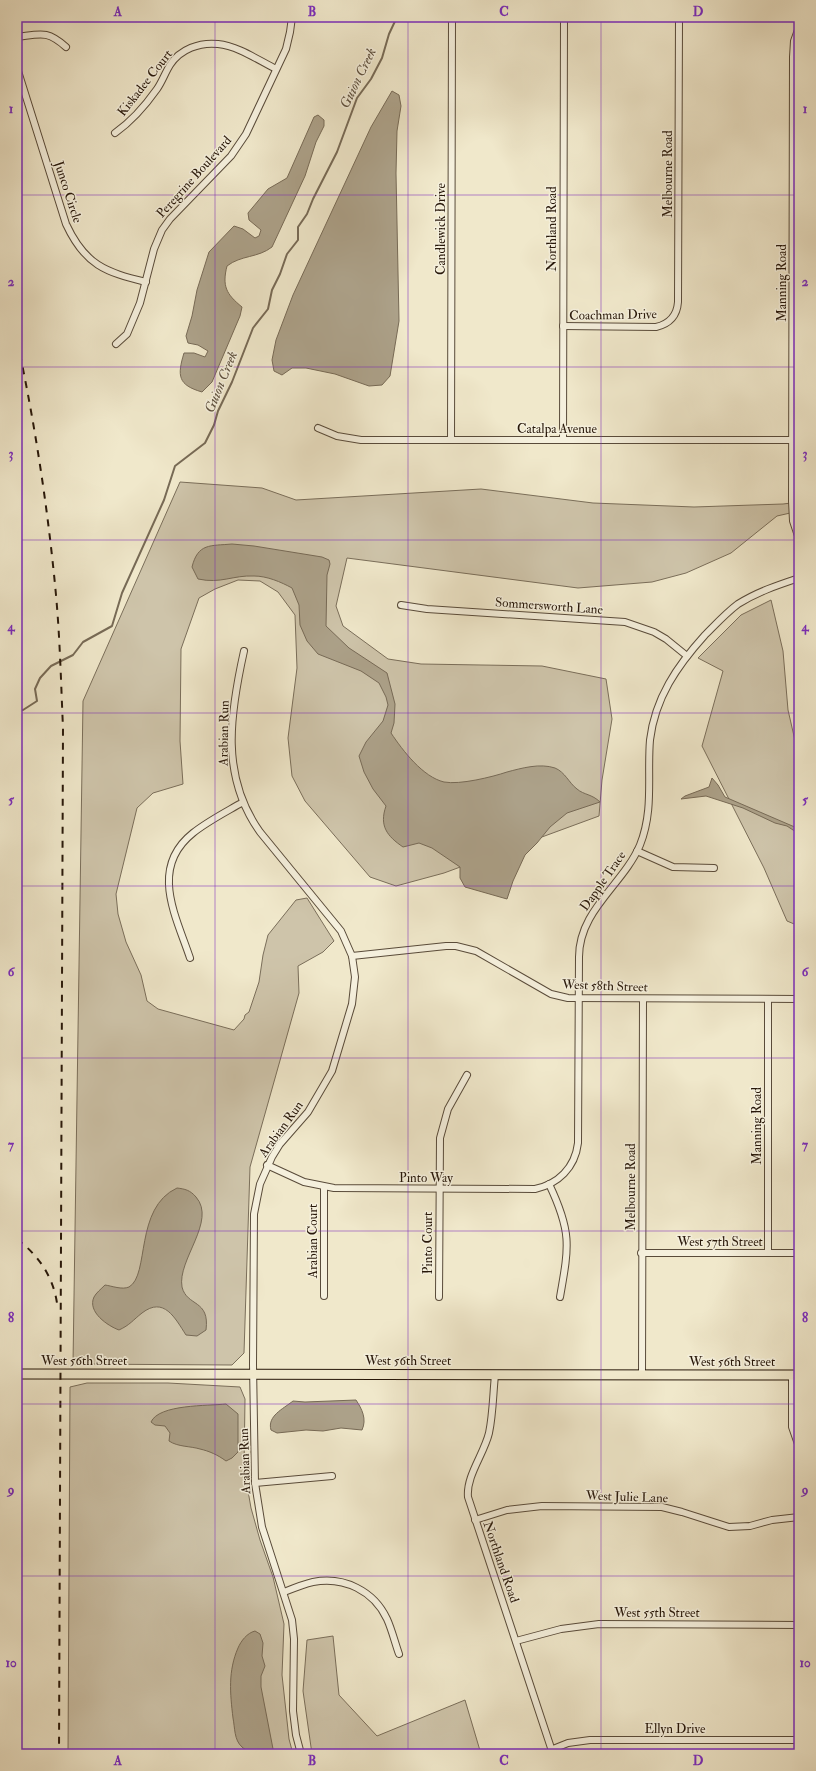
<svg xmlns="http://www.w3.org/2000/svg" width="816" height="1771" font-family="'IM FELL Double Pica',serif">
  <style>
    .green { fill: #cec4aa; stroke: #7a6e5a }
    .water { fill: #aca189; stroke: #776a56 }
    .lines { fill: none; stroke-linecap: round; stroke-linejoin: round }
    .stream { stroke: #776a56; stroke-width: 2 }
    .street-casing { stroke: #594b3a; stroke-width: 8 }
    .primary-casing { stroke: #271709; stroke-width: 11 }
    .street { stroke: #f5f0dd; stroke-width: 6 }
    .primary { stroke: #f0e8cb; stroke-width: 9 }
    .rail { stroke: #271709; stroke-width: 2; stroke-dasharray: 7 7; stroke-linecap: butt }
    .grid { fill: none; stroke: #7b2cbf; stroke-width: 1; stroke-opacity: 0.55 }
    .labels { text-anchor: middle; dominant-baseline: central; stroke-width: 3; stroke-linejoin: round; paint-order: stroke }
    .street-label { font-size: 13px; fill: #271709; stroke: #f5f0dd }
    .water-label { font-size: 14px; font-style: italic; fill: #5c4e3c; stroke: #f5f0dd }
    .neatline { fill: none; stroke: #7b2cbf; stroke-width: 1.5 }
    .grid-label { font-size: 13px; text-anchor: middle; font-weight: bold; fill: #7b2cbf }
  </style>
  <rect width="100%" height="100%" fill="#f0e8cb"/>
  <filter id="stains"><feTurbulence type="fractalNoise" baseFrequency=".005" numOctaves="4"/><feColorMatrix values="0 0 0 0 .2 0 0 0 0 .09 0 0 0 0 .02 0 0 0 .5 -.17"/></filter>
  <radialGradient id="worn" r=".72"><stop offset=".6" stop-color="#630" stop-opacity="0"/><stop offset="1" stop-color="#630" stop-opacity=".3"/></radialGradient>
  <g class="green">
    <polygon points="180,482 262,488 296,500 481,489 593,503 694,507 783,504 799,502 799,511 777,516 731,553 686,573 652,582 578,588 347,558 336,606 343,626 388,659 421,664 542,666 606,679 612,719 602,780 599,816 444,873 396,886 370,877 305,801 292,776 288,738 297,668 295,615 278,592 260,581 238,580 215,589 199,598 181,649 180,741 183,784 153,793 137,808 116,894 118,914 126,942 141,975 147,1001 158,1009 234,1030 244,1019 245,1015 249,1012 259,982 263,955 268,935 296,900 307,898 334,941 323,952 298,966 299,993 250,1167 244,1353 232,1365 73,1364 83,701"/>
    <polygon points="771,600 783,651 788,710 799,758 799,926 787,921 764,868 702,746 723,671 698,658 741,615"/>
    <polygon points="87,1383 168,1383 240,1387 245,1399 244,1468 251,1508 260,1540 273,1577 284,1624 282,1675 289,1739 293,1754 68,1754 70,1387"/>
    <polygon points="333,1636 339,1695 377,1736 465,1700 481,1754 312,1754 303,1691 307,1640"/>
  </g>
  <g class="water">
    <polygon points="392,91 399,95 401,106 397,131 396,173 399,321 390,376 382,385 369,386 335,374 306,368 292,368 282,375 274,371 272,360 276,340 293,295 371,127"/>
    <path d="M 318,115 L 324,120 L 324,126 L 316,142 L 305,176 L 272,247 C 258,258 241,255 227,266 C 222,286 226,294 242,307 L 240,316 L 212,382 L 202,392 C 178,385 177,376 184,353 L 194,353 L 205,357 L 208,351 L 198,345 L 188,343 L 186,336 L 192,316 L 197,290 L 209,252 L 234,226 L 243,229 L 255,238 L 259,236 L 261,230 L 249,220 L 248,213 L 268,189 L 287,178 L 314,117 Z"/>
    <path d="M 232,544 L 254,546 L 322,557 L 329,560 L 330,564 L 327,575 L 326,626 L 349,648 L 387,673 L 395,704 L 394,723 L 391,733 C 403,751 423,777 444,782 C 460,785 492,777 507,772 C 522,768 540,763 555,768 C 565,772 569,783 577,789 C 584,795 592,794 600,802 L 567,813 L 550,827 L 537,843 L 525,855 L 513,881 L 507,899 L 465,887 L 460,878 L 460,867 L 432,848 L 419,843 L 403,847 C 387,836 379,826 386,806 L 373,789 L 364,772 L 359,756 L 366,742 L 383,721 L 388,705 L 386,697 L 379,683 L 361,671 L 318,654 L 307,641 L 300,625 L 299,605 L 292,588 C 281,582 267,576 254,576 C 233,575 221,584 198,579 L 192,567 C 198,543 210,546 232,544 Z"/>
    <polygon points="712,778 718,785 725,797 797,828 799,830 799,834 787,826 775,823 743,808 706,796 681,799 685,796 709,787"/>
    <path d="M 177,1188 C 185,1189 190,1190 196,1197 C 217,1221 177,1260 182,1287 C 187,1307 210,1299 206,1330 L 197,1336 L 186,1335 C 175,1318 164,1296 142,1313 C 133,1320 130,1325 119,1330 C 108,1326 87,1312 94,1297 C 96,1293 101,1289 105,1285 C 112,1286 122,1290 129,1287 C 150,1275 134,1208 177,1188 Z"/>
    <path d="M 356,1400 C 362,1409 367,1419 362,1430 L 341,1428 L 323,1431 L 306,1430 L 277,1433 L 271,1430 C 267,1416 283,1409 293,1401 L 305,1402 Z"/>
    <path d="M 226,1404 L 238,1414 L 238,1452 L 232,1458 L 226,1461 C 218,1455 209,1451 200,1449 C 190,1446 178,1447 169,1441 L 170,1433 L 165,1426 L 155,1425 L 151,1422 C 159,1404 208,1406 226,1404 Z"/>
    <path d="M 255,1631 L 260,1634 L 263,1643 L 262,1656 L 265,1666 L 261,1676 L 261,1687 L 274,1754 C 263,1754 251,1756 242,1747 C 234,1740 235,1728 233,1718 C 230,1693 228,1671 238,1648 C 241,1641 247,1633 255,1631 Z"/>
  </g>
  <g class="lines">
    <polyline class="stream" points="17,710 23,710 37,701 35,689 40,678 51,666 73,655 83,642 112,626 122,593 164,500 175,466 205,443 214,425 218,411 232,382 253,328 268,309 272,290 280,274 287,254 298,240 298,227 307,214 313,199 337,152 357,98 371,79 382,58 389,34 397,17"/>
    <g class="street-casing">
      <g id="street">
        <polyline points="799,27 794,41 793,57 792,501 793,521 799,539"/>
        <path d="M 17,37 C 41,34 47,30 66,47"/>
        <path d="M 17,68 L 66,224 C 85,265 105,272 146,282"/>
        <path d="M 115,133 C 132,121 145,106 157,89 C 162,82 165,73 170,65 C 180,49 200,42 218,44 C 238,46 258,60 276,69"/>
        <path d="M 563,326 L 656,327 C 669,324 677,316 678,302 L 679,17"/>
        <polyline points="116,344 127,334 140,303 154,249 162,230 170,219 231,156 246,134 286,49 290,32 292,17"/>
        <polyline points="318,428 337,436 361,440 799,440"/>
        <polyline points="451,440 452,17"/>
        <polyline points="563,440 564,17"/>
        <polyline points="401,605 427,609 625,622 654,632 666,639 687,656"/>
        <path d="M 244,651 C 230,714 220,776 260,832 L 341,931 L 352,956 L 355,977 L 352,1004 L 332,1071 L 308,1112 L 280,1144 L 272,1157 L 260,1184 L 254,1214 L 253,1365 L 255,1483 L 262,1527 L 292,1620 L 294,1639 L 293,1711 L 296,1735 L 301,1754"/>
        <polyline points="637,851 673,867 714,868"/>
        <polyline points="352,956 446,946 456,946 476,951 551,994 568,998 799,999"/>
        <path d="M 190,958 C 176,916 149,868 193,833 C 208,821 226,812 243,802"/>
        <path d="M 267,1165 L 304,1182 L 334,1188 L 535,1189 C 558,1184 575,1168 578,1143 L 579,957 C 579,910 623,885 640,845 C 654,810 647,776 650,740 C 655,698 677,666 705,635 C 716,624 726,613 738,604 C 757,592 778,585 799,578"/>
        <path d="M 549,1184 C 572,1232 569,1246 560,1297"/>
        <polyline points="641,1253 799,1253"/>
        <polyline points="768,1253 768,999"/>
        <polyline points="324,1296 324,1187"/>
        <polyline points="439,1297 440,1138 448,1109 467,1075"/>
        <polyline points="792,1374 792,1427 799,1447"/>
        <path d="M 495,1375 C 493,1394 493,1414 489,1433 C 484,1454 466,1476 468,1497 L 553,1754"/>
        <polyline points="642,1375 643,999"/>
        <polyline points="255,1483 332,1476"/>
        <polyline points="475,1520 507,1510 542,1506 662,1507 682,1512 729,1527 750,1526 772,1520 799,1517"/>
        <path d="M 284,1592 C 294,1588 304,1584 313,1582 C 344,1576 374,1591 387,1619 C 392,1630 395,1643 399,1654"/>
        <polyline points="516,1641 561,1629 599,1624 799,1625"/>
        <polyline points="553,1749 568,1743 590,1740 799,1740"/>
      </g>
    </g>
    <g class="primary-casing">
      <polyline id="primary" points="17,1374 799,1375"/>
    </g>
    <use href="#street" class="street"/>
    <use href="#primary" class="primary"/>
    <g class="rail">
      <path d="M 17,340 C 35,424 48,509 56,595 C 60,639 61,684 63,728 L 59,1754"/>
      <path d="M 17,1239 C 38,1255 53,1276 57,1303"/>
    </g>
  </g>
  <path class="grid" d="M 215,17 L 215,1754M 408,17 L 408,1754M 601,17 L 601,1754M 17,195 L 799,195M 17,367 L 799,367M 17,540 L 799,540M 17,713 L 799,713M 17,886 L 799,886M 17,1058 L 799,1058M 17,1231 L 799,1231M 17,1404 L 799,1404M 17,1576 L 799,1576"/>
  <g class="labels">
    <g class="street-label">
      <text transform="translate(145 83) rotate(-52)">Kiskadee Court</text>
      <text transform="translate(668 174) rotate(-90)">Melbourne Road</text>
      <text transform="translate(194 177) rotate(-48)">Peregrine Boulevard</text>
      <text transform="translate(68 192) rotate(72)">Junco Circle</text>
      <text transform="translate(441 229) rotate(-90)">Candlewick Drive</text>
      <text transform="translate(552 229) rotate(-90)">Northland Road</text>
      <text transform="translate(782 283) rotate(-90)">Manning Road</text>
      <text transform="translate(613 315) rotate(-1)">Coachman Drive</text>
      <text x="557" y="429">Catalpa Avenue</text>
      <text transform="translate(549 606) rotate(4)">Sommersworth Lane</text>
      <text transform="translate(224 733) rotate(-89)">Arabian Run</text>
      <text transform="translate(603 881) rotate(-55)">Dapple Trace</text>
      <text transform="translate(605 986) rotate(2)">West 58th Street</text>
      <text transform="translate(757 1126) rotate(-90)">Manning Road</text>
      <text transform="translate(281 1129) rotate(-54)">Arabian Run</text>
      <text x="426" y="1178">Pinto Way</text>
      <text transform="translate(631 1187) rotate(-90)">Melbourne Road</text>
      <text transform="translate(313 1241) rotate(-90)">Arabian Court</text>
      <text x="720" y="1242">West 57th Street</text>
      <text transform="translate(428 1243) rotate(-90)">Pinto Court</text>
      <text x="84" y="1361">West 56th Street</text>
      <text x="408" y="1361">West 56th Street</text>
      <text x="732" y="1362">West 56th Street</text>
      <text transform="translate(245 1461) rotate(-92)">Arabian Run</text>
      <text transform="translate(627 1497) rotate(2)">West Julie Lane</text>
      <text transform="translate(501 1562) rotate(71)">Northland Road</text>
      <text x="657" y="1613">West 55th Street</text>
      <text x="675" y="1729">Ellyn Drive</text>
    </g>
    <g class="water-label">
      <text transform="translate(358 78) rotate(-64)">Guion Creek</text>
      <text transform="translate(221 382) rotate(-68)">Guion Creek</text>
    </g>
  </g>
  <rect width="816" height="1771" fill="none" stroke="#f0e8cb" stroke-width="44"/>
  <rect x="22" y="22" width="772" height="1727" class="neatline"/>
  <g class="grid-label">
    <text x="118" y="16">A</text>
    <text x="312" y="16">B</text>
    <text x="504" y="16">C</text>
    <text x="698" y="16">D</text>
    <text x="11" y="113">1</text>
    <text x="805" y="113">1</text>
    <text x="11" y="286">2</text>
    <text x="805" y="286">2</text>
    <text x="11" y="458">3</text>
    <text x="805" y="458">3</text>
    <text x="11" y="631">4</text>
    <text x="805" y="631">4</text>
    <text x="11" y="804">5</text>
    <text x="805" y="804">5</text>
    <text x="11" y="976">6</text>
    <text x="805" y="976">6</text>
    <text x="11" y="1149">7</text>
    <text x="805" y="1149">7</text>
    <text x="11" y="1322">8</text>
    <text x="805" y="1322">8</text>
    <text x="11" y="1494">9</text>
    <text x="805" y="1494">9</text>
    <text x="11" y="1667">10</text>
    <text x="805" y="1667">10</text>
    <text x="118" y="1765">A</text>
    <text x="312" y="1765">B</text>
    <text x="504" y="1765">C</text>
    <text x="698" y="1765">D</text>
  </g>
  <rect width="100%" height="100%" filter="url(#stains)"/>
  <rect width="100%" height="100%" fill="url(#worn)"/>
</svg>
